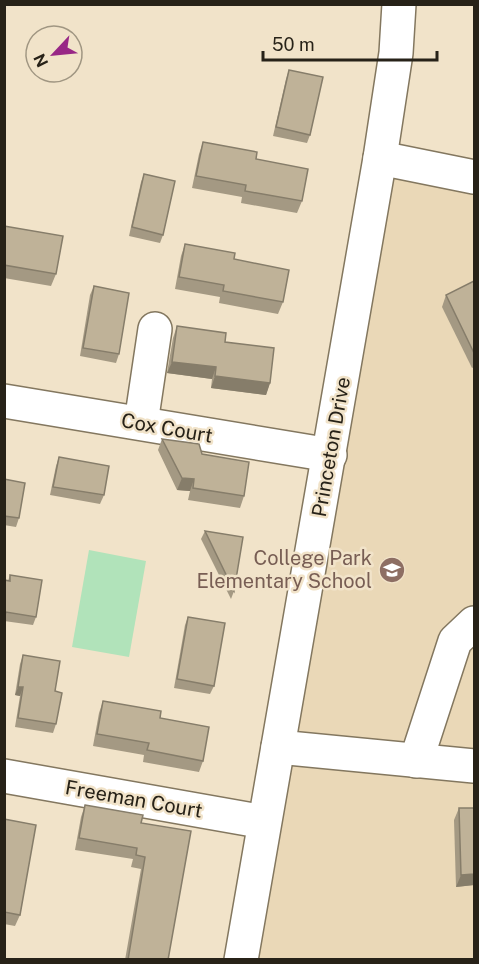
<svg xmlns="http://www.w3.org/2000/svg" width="479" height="964" font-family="'Public Sans',sans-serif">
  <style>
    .built { fill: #ead8b7 }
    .green { fill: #b1e3ba }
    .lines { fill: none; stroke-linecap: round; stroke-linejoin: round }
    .minor-casing { stroke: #83775f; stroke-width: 36 }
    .minor { stroke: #fff; stroke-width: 33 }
    .wall { fill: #a49983 }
    .shaded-wall { fill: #867d6a }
    .building { fill: #bfb298; stroke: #867d6a; stroke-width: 1.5 }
    .labels { text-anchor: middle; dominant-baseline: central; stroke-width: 5; stroke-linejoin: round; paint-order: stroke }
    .street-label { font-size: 20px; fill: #272218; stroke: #f1e3c9 }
    .education-label { font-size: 20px; fill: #785e54; stroke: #f1e3c9; text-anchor: end }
  </style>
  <rect width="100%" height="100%" fill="#f1e3c9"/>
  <polygon class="built" points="383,156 474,180 474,959 240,960"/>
  <polygon class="green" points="89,550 146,561 129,657 72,647"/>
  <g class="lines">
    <g class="minor-casing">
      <g id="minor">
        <polyline points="380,158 474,177"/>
        <polyline points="4,401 330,455"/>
        <polyline points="141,423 155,329"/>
        <polyline points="278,747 474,766"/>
        <polyline points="416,761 455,641 474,623"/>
        <polyline points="4,776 264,822"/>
        <polyline points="241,960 380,158 396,53 399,4"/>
      </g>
    </g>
    <use href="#minor" class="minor"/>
  </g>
  <g class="wall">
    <polygon points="289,70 310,135 307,143 273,136 286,79"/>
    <polygon points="203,142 256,159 302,201 297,213 241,203 242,197 192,188 199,154"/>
    <polygon points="144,174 163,235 160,243 129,236 141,182"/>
    <polygon points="4,226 56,274 51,286 4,278"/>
    <polygon points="185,244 234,259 283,302 278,314 219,303 220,297 175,289 181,256"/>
    <polygon points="474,281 474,367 472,368 442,307 446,295"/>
    <polygon points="94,286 119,354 116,363 80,356 90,295"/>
    <polygon points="177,326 225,342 270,383 266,395 211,388 212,379 167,373 173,338"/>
    <polygon points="162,439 202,454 244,496 240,508 188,500 190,491 177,490 158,450"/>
    <polygon points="59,457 104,495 100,504 50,495 56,466"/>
    <polygon points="4,479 19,518 16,527 4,525"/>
    <polygon points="205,531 234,591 231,599 201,539"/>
    <polygon points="10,575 36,617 33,625 4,621 4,580 8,581"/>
    <polygon points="188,617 214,686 210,694 174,688 185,625"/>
    <polygon points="23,655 55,691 56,724 53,733 15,727 20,696 15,695 20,664"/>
    <polygon points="103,701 160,718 203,761 199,772 143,762 144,755 93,746 99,713"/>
    <polygon points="85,805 141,823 168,960 125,960 141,869 131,867 133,859 75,850 81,817"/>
    <polygon points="459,808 474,808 474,885 456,887 454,820"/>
    <polygon points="4,819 20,915 15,926 4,924"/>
  </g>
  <g class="shaded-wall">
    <polygon points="172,362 216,367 212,379 167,373"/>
    <polygon points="215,376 270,383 266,395 211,388"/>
    <polygon points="182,478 194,479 190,491 177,490"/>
    <polygon points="18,687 23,687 20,696 15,695"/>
    <polygon points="474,874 474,885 456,887 461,875"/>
  </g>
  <g class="building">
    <polygon points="289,70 323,77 310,135 276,127"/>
    <polygon points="203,142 257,152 256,159 308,169 302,201 245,191 246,185 196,176"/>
    <polygon points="144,174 175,181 163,235 132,227"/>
    <polygon points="4,226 63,236 56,274 4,265"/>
    <polygon points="185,244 235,253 234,259 289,270 283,302 223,291 224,285 179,277"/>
    <polygon points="474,281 474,353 446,295"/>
    <polygon points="94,286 129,293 119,354 83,348"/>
    <polygon points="177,326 226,333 225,342 274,348 270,383 215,376 216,367 172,362"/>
    <polygon points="162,439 199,444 202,454 249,462 244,496 193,488 194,479 182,478"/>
    <polygon points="59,457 109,466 104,495 53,487"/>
    <polygon points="4,479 25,483 19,518 4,516"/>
    <polygon points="205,531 243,537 234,591"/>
    <polygon points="10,575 42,580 36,617 6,612 4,618 4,580 10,581"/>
    <polygon points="188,617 225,623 214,686 177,679"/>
    <polygon points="23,655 60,661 55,691 62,693 56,724 18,718 23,687 18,687"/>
    <polygon points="103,701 161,711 160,718 209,727 203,761 147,750 149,743 97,734"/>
    <polygon points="85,805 143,815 141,823 191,831 168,960 128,960 145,857 136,855 137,848 79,838"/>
    <polygon points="459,808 474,808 474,874 461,875"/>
    <polygon points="4,819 36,825 20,915 4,912"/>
  </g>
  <defs>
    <g id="school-disc" transform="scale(1.35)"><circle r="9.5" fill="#8d6e63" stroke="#f1e3c9"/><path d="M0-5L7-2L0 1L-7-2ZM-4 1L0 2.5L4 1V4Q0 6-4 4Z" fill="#fff"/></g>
  </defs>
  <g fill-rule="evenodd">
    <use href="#school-disc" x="392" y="570"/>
  </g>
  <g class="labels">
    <g class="street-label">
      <text transform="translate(167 428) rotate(10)">Cox Court</text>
      <text transform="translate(331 447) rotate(-80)">Princeton Drive</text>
      <text transform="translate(134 799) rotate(10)">Freeman Court</text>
    </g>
    <g class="education-label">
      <text x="372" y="558">College Park<tspan x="372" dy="23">Elementary School</tspan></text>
    </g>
  </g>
  <rect width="479" height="964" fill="none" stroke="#272218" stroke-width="12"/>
  <g transform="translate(54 54) rotate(244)"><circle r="28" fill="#f1e3c9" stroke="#a09682" stroke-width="1.5"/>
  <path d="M0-4.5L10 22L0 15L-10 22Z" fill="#982786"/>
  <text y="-9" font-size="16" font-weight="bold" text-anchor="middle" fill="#272218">N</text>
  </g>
  <path d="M263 51v9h174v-9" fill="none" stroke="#272218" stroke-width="3"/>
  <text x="272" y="51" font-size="18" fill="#272218" stroke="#f1e3c9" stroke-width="4.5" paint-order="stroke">50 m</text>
</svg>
